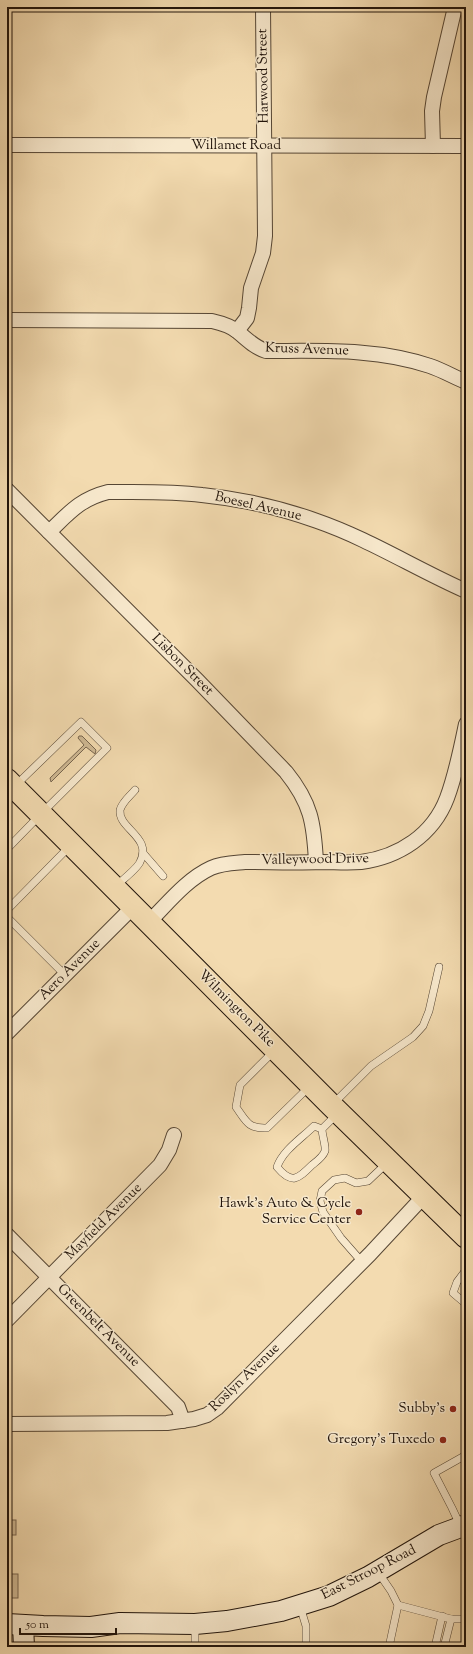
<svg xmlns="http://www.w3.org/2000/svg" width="473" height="1654" font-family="'Sorts Mill Goudy',serif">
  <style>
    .green { fill: #cfb994; stroke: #786650 }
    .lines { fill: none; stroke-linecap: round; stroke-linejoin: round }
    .lane-casing { stroke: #564634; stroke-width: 8 }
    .street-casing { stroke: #564634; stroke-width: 16 }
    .secondary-casing { stroke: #21140b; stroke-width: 22 }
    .primary-casing { stroke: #21140b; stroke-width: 24 }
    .lane { stroke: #f7e8cc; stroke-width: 7 }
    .street { stroke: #f7e8cc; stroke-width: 14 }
    .secondary { stroke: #f7e8cc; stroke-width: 20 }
    .primary { stroke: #f3dbb0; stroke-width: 22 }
    .poi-dot { fill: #8f2418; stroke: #f7e8cc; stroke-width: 1.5 }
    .labels { text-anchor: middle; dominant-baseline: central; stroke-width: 3; stroke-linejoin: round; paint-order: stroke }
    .street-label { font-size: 14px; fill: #21140b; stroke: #f7e8cc }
    .poi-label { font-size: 14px; fill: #21140b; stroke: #f7e8cc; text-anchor: end }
  </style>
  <rect width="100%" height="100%" fill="#f3dbb0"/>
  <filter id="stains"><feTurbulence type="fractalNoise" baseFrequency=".005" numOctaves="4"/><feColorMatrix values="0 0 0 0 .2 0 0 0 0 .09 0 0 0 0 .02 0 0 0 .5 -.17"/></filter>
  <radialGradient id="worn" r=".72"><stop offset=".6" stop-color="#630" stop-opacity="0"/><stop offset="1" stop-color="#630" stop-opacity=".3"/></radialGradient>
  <g class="green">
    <polygon points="79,736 82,736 96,750 95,754 86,747 51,782 50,778 84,745 78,738"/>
    <rect x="7" y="1520" width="9" height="15"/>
    <rect x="7" y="1574" width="11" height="24"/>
  </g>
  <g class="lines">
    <g class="lane-casing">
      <g id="lane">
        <polyline points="7,849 41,814 107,748 81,722 15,786"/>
        <polyline points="143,853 163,876"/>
        <path d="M 116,886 C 122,880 137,869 140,862 C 153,837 118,829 120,810 C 122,802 130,796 135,790"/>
        <polyline points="7,910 70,846"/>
        <polyline points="7,917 65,975"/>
        <path d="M 274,1051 L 240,1085 L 236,1107 C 246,1121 248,1129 267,1128 L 310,1086"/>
        <polyline points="333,1104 371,1066 413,1037 423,1026 429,1011 439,967"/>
        <path d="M 322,1129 L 314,1126 C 302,1138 283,1150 277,1167 C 292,1185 298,1179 312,1165 C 317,1161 323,1157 325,1151 C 326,1146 322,1135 322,1129 L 337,1114"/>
        <polyline points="362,1262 341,1238 323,1212 320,1201 322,1191 334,1180 345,1178 356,1183 368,1181 387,1163"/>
        <polyline points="466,1270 457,1282 453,1293 466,1304"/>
        <polyline points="466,1455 434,1473 452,1508 466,1538"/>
        <polyline points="378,1572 391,1591 398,1605 389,1647"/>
        <polyline points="398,1605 451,1619 466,1619"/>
        <polyline points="300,1606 306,1626 306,1647"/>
        <polyline points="195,1625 195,1647"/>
        <polyline points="435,1647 442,1616"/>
        <polyline points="444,1647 451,1619"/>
      </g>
    </g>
    <g class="street-casing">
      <g id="street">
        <polyline points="7,145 466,146"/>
        <polyline points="433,146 432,111 434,97 455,7"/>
        <path d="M 7,320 L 212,321 C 221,323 231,326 238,332 C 248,340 254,347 266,351 C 322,351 377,348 430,366 C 442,370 454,377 466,382"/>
        <polyline points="237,331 247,318 249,308 251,288 263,253 265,236 263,7"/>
        <path d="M 7,490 L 197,680 L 286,772 C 311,803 314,823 316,862"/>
        <path d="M 49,532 C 69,513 80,499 108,492 C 139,492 171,491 202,495 C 241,499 281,508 317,521 C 369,539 416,569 466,591"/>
        <path d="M 149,922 C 168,903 187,879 211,868 C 222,863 234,863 245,862 C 270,862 295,863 321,862 C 334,862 348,863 361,862 C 399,857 433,835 447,798 C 456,774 461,748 466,724"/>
        <polyline points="7,1033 134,906"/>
        <polyline points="7,1235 178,1407 183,1421"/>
        <polyline points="7,1320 160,1165 169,1150 174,1135"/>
        <polyline points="7,1424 167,1423 194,1419 207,1415 217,1408 370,1254 424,1196"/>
      </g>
    </g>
    <g class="secondary-casing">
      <g id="secondary">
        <polyline points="7,1624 43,1626 91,1627 120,1623 195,1624 227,1621 281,1611 329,1596 368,1577 439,1535 466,1525"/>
        <polyline points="23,1625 24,1647"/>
      </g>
    </g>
    <g class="primary-casing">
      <polyline id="primary" points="7,780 331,1105 466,1237"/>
    </g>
    <use href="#lane" class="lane"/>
    <use href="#street" class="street"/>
    <use href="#secondary" class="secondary"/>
    <use href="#primary" class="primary"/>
  </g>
  <g class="poi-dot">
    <circle cx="359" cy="1212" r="4"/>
    <circle cx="453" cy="1409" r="4"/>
    <circle cx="443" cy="1440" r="4"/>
  </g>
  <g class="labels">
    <g class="street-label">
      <text transform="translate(264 76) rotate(-91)">Harwood Street</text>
      <text x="236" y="146">Willamet Road</text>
      <text transform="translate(307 350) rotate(2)">Kruss Avenue</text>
      <text transform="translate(258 507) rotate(13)">Boesel Avenue</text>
      <text transform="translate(182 665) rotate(45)">Lisbon Street</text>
      <text transform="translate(315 860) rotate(-1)">Valleywood Drive</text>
      <text transform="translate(70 970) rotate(-45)">Aero Avenue</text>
      <text transform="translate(236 1009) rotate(45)">Wilmington Pike</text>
      <text transform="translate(104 1222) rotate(-45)">Mayfield Avenue</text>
      <text transform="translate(98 1326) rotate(45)">Greenbelt Avenue</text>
      <text transform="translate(245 1378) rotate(-44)">Roslyn Avenue</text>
      <text transform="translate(369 1573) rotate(-27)">East Stroop Road</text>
    </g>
    <g class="poi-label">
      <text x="351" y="1204">Hawk's Auto &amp; Cycle<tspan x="351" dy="16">Service Center</tspan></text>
      <text x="445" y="1409">Subby's</text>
      <text x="435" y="1440">Gregory's Tuxedo</text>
    </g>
  </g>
  <rect width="473" height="1654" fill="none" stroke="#f3dbb0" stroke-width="24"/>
  <rect x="8" y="8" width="457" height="1638" fill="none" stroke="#21140b" stroke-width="2"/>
  <rect x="12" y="12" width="449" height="1630" fill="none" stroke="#21140b"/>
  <path d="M20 1628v6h96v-6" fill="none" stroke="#21140b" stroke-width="2"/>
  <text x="26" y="1628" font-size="12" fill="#21140b" stroke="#f7e8cc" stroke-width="3" paint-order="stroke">50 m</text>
  <rect width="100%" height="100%" filter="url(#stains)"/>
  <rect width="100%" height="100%" fill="url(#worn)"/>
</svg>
